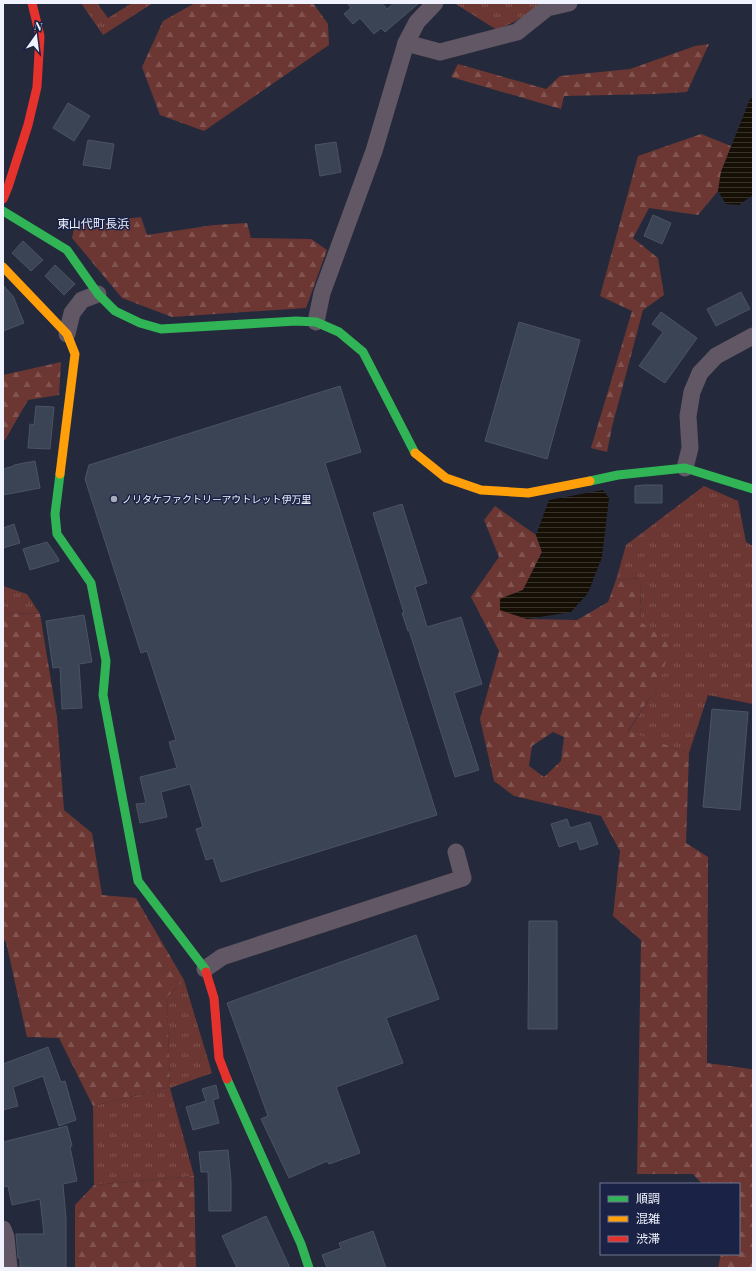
<svg xmlns="http://www.w3.org/2000/svg" width="756" height="1271" font-family="'Playfair Display','Noto Sans JP',serif">
  <style>
    .grass { fill: url(#grass-tufts) }
    .forest { fill: url(#forest-firs); fill-rule: evenodd }
    .water { fill: url(#water-rules) }
    .building { fill: #3b4454; stroke: #4b5462 }
    .lines { fill: none; stroke-linecap: round; stroke-linejoin: round }
    .street { stroke: #625764; stroke-width: 17 }
    .fast { stroke: #30b455; stroke-width: 9 }
    .slow { stroke: #ff9f0a; stroke-width: 9 }
    .jam { stroke: #e5322d; stroke-width: 9 }
    .poi-dot { fill: #a9acb9; stroke: #1a2346; stroke-width: 1.5 }
    .labels { text-anchor: middle; dominant-baseline: central; stroke-width: 3; stroke-linejoin: round; paint-order: stroke }
    .poi-label { font-size: 10px; fill: #f0f3fd; stroke: #1a2346; text-anchor: start }
    .quarter-label { font-size: 12px; fill: #f0f3fd; stroke: #1a2346 }
  </style>
  <defs>
    <pattern id="grass-tufts" width="24" height="20" patternUnits="userSpaceOnUse"><rect width="24" height="20" fill="#6c3732"/><path d="M3 7l-1-3M5 7V3M7 7l1-3M15 17l-1-3M17 17v-4M19 17l1-3" fill="none" stroke="#815451"/></pattern>
    <pattern id="forest-firs" width="22" height="20" patternUnits="userSpaceOnUse"><rect width="22" height="20" fill="#6c3732"/><path d="M5 1l3.5 6h-7zM16 11l3.5 6h-7z" fill="#815451"/></pattern>
    <pattern id="water-rules" width="6" height="5" patternUnits="userSpaceOnUse"><rect width="6" height="5" fill="#150f05"/><path d="M0 2.5h6" fill="none" stroke="#37322a"/></pattern>
  </defs>
  <rect width="100%" height="100%" fill="#24293c"/>
  <g class="grass">
    <polygon points="81,3 97,3 108,18 132,3 153,3 103,35"/>
    <polygon points="454,3 544,3 516,21 497,30"/>
    <polygon points="704,486 738,501 746,542 753,546 753,704 708,695 689,753 628,732 657,687 641,622 640,578 616,580 626,545"/>
    <polygon points="3,586 27,594 40,614 3,613"/>
    <polygon points="184,980 212,1073 170,1088 194,1176 94,1185 93,1106 170,1087 167,997"/>
  </g>
  <g class="forest">
    <polygon points="195,3 313,3 328,24 329,45 204,131 160,115 142,67 163,21"/>
    <polygon points="709,44 687,92 655,94 564,96 561,109 451,77 458,64 546,89 560,76 630,69 695,46"/>
    <polygon points="701,134 731,146 721,172 718,191 698,215 649,208 633,238 658,258 664,295 643,310 612,427 607,452 591,448 632,311 600,296 638,156"/>
    <polygon points="141,217 147,235 214,225 247,223 251,238 311,239 327,250 306,308 172,317 122,298 72,238 75,225"/>
    <polygon points="61,362 59,395 28,400 5,440 3,440 3,375"/>
    <path d="M 495,506 L 536,535 L 542,552 L 523,590 L 500,599 L 500,610 L 527,619 L 577,620 L 608,602 L 616,580 L 640,578 L 641,622 L 672,645 L 657,687 L 628,731 L 689,753 L 686,843 L 708,857 L 707,1063 L 751,1069 L 753,1071 L 753,1268 L 718,1268 L 721,1254 L 739,1254 L 739,1184 L 702,1184 L 693,1174 L 637,1174 L 641,940 L 613,916 L 620,851 L 601,816 L 514,796 L 494,781 L 480,719 L 499,651 L 471,597 L 499,557 L 484,520 ZM 553,732 L 564,737 L 561,761 L 544,777 L 529,766 L 532,746 Z"/>
    <polygon points="3,613 40,614 57,717 64,810 92,833 102,895 136,898 184,980 167,997 170,1087 93,1106 59,1038 27,1037 6,942 3,939"/>
    <polygon points="194,1176 196,1268 75,1268 75,1205 94,1185"/>
  </g>
  <g class="water">
    <polygon points="753,98 753,195 739,205 726,204 718,191 721,172 750,99"/>
    <polygon points="603,490 609,498 602,557 588,593 571,612 527,619 500,610 500,599 523,590 542,552 536,535 549,500"/>
  </g>
  <g class="building">
    <polygon points="347,3 382,3 387,9 394,3 419,3 385,32 381,28 374,34 360,18 353,24 344,14 351,8"/>
    <polygon points="68,103 90,116 74,141 53,128"/>
    <polygon points="88,140 114,144 110,169 83,165"/>
    <polygon points="336,142 341,172 320,176 315,145"/>
    <polygon points="653,215 671,223 662,244 644,236"/>
    <polygon points="23,241 43,260 31,271 12,253"/>
    <polygon points="55,265 75,284 64,295 45,276"/>
    <polygon points="3,285 13,296 24,323 3,331"/>
    <polygon points="741,292 750,309 716,326 707,309"/>
    <polygon points="661,312 697,338 665,383 639,366 663,332 652,324"/>
    <polygon points="519,322 580,340 547,459 485,441"/>
    <polygon points="340,386 361,452 325,463 437,815 221,882 213,858 206,860 196,829 203,827 190,784 161,792 167,817 140,823 136,804 146,803 140,777 177,768 169,742 176,740 147,651 141,653 85,479 89,465"/>
    <polygon points="36,406 54,407 50,449 28,448 30,424 34,425"/>
    <polygon points="35,461 40,488 3,495 3,469 14,466 14,465"/>
    <polygon points="644,485 662,485 662,503 635,503 635,486"/>
    <polygon points="402,504 427,583 415,587 427,627 461,617 482,684 454,693 479,770 455,777 409,630 408,631 402,613 404,613 373,513"/>
    <polygon points="14,524 20,543 3,548 3,528"/>
    <polygon points="47,542 58,558 59,561 30,570 23,549"/>
    <polygon points="84,615 92,662 79,664 82,708 62,709 60,667 53,668 46,621"/>
    <polygon points="712,709 748,712 740,810 703,807"/>
    <polygon points="567,819 570,828 590,822 598,844 580,850 577,841 559,847 551,824"/>
    <polygon points="529,921 557,921 557,1029 528,1029"/>
    <polygon points="416,935 439,999 386,1018 403,1063 336,1087 360,1153 329,1164 327,1161 289,1178 261,1119 268,1116 227,1003"/>
    <polygon points="48,1047 61,1082 65,1081 76,1120 59,1126 43,1076 13,1087 18,1106 3,1110 3,1064"/>
    <polygon points="216,1085 219,1098 213,1100 219,1123 193,1130 186,1107 206,1101 202,1089"/>
    <polygon points="67,1126 72,1146 70,1147 77,1181 63,1184 66,1218 66,1268 20,1267 20,1258 18,1258 16,1234 44,1234 40,1199 12,1205 8,1186 3,1187 3,1142"/>
    <polygon points="228,1150 231,1180 231,1211 209,1211 208,1172 201,1172 199,1152"/>
    <polygon points="266,1216 290,1268 237,1268 222,1236"/>
    <polygon points="373,1231 386,1268 327,1268 322,1255 341,1248 339,1243"/>
  </g>
  <g class="lines">
    <g class="street">
      <polyline points="406,43 440,52 517,32 547,8 569,3"/>
      <polyline points="316,322 322,293 374,151 406,43 417,22 435,3"/>
      <polyline points="67,334 72,313 82,300 98,294"/>
      <polyline points="685,468 690,448 688,416 692,392 700,373 716,356 753,336"/>
      <polyline points="205,969 222,957 463,878 456,852"/>
      <polyline points="3,1229 6,1237 9,1268"/>
    </g>
    <g class="fast">
      <polyline points="3,211 67,250 98,294 115,311 140,323 161,329 296,321 316,322 339,332 363,352 415,453"/>
      <polyline points="60,474 55,514 57,534 91,583 106,661 103,695 138,881 205,969 206,972"/>
      <polyline points="590,481 618,475 685,468 753,489"/>
      <polyline points="227,1079 301,1244 309,1268"/>
    </g>
    <g class="slow">
      <polyline points="3,267 67,334 75,354 60,474"/>
      <polyline points="415,453 446,478 481,490 528,493 590,481"/>
    </g>
    <g class="jam">
      <polyline points="3,199 8,187 28,125 37,87 40,36 32,3"/>
      <polyline points="206,972 214,998 219,1058 227,1079"/>
    </g>
  </g>
  <circle class="poi-dot" cx="114" cy="499" r="4"/>
  <g class="labels">
    <g class="poi-label">
      <text x="122" y="499">ノリタケファクトリーアウトレット伊万里</text>
    </g>
    <g class="quarter-label">
      <text x="93" y="223">東山代町長浜</text>
    </g>
  </g>
  <rect width="756" height="1271" fill="none" stroke="#f0f3fd" stroke-width="8"/>
  <rect x="600" y="1183" width="140" height="72" fill="#1a2346" stroke="#70768f"/>
  <rect x="608" y="1196" width="20" height="6" fill="#30b455" stroke="#70768f"/>
  <text x="636" y="1203" font-size="12" fill="#f0f3fd">順調</text>
  <rect x="608" y="1216" width="20" height="6" fill="#ff9f0a" stroke="#70768f"/>
  <text x="636" y="1223" font-size="12" fill="#f0f3fd">混雑</text>
  <rect x="608" y="1236" width="20" height="6" fill="#e5322d" stroke="#70768f"/>
  <text x="636" y="1243" font-size="12" fill="#f0f3fd">渋滞</text>
  <g transform="translate(36 36) rotate(14)" stroke="#1a2346" stroke-width="3" paint-order="stroke">
  <path d="M0-3L7 15L0 10L-7 15Z" fill="#f0f3fd"/>
  <text y="-6" font-size="11" font-weight="bold" text-anchor="middle" fill="#f0f3fd">N</text>
  </g>
</svg>
